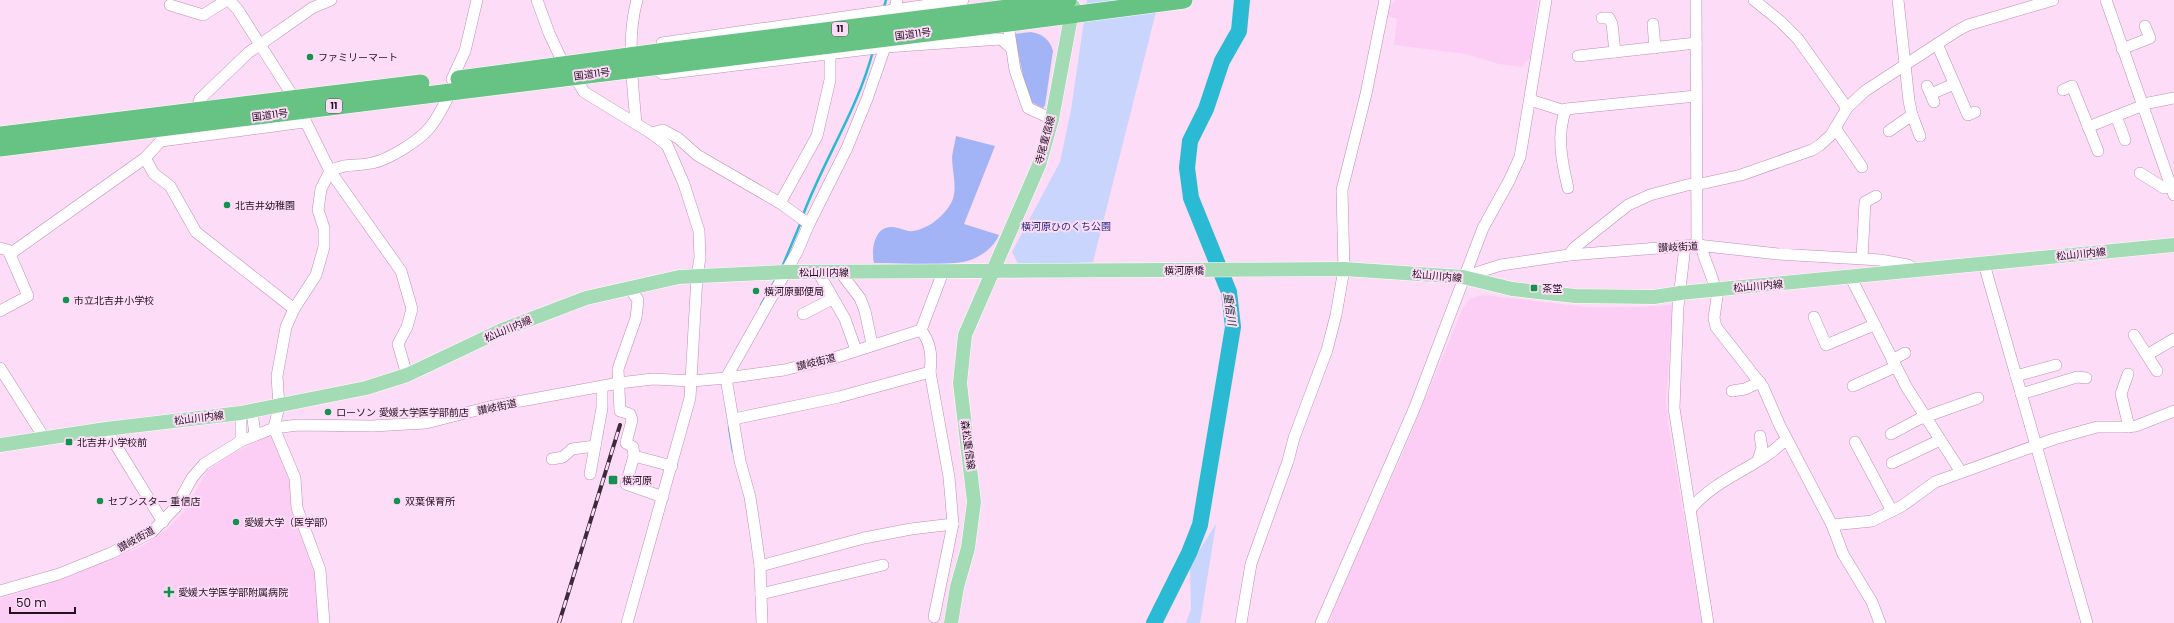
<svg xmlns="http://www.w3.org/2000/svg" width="2174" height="623" font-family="Poppins,'Noto Sans JP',sans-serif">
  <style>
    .built { fill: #fdcef5 }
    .green { fill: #cad5fe }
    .forest { fill: #a3b4f6 }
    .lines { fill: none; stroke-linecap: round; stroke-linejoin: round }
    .stream { stroke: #2abad3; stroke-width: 2.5 }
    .river { stroke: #2abad3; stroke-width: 16 }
    .minor-casing { stroke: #bf8eb6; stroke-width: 12 }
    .major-casing { stroke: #fff; stroke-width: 15 }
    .highway-casing { stroke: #fff; stroke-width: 18 }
    .minor { stroke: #fff; stroke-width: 11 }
    .major { stroke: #a3dbb5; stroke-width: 14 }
    .highway { stroke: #66c384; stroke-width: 17 }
    .rail-casing { stroke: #3e2a3b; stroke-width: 4 }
    .rail { stroke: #fcdcf6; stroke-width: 2.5; stroke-dasharray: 8; stroke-linecap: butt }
    .highway-bridge-casing { stroke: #fff; stroke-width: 18; stroke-linecap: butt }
    .highway-bridge { stroke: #66c384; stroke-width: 17 }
    .poi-dot { fill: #14914e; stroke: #fcdcf6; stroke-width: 1.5 }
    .labels { text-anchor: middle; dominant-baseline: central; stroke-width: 4; stroke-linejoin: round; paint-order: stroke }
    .shield { fill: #fcdcf6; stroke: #644e60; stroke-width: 1 }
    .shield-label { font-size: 9px; font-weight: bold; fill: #231120 }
    .street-label { font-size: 10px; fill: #231120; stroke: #fcdcf6 }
    .poi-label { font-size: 10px; fill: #231120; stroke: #fcdcf6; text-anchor: start }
    .park-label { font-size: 10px; fill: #242b85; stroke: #fcdcf6 }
    .water-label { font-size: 11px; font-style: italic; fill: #1e353a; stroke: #fcdcf6 }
  </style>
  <rect width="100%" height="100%" fill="#fcdcf6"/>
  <g class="built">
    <polygon points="1396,0 1538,0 1530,58 1522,67 1499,64 1466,54 1394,45 1397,20 1395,18 1387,16 1390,6"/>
    <polygon points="1482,295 1587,307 1643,307 1673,305 1666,400 1668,423 1702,623 1329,623 1341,589 1402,455 1462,310 1470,299"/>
    <polygon points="270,435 275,438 291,481 317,572 321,623 0,623 0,599 68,577 143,546 166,530 182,514 208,470 234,453"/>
  </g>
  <g class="green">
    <polygon points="1087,0 1159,0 1093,262 1019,266 1012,252 1060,162 1071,110"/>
    <polygon points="1216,524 1200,623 1186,623 1191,609 1190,565"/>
  </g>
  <g class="forest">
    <path d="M 1031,32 C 1043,34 1050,40 1053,51 L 1045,105 L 1043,108 L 1033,103 L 1028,98 L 1014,34 Z"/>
    <path d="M 956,136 L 995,146 L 964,224 L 999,235 C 993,249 978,259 963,262 C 939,266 900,263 874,263 C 871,251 874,226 892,227 C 899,227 906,232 913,231 C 927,229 940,219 948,208 C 960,193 952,174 952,157 C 953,150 955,143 956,136 Z"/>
  </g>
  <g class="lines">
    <g class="stream">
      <polyline points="884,7 886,0"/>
      <path d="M 803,215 C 824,159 858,109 873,51"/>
      <polyline points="783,265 801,222"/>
      <polyline points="761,305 777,277"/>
      <polyline points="729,427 733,451"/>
    </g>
    <polyline class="river" points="1154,623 1189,553 1200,525 1233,327 1229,292 1191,198 1187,168 1190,141 1206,109 1222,61 1239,31 1242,0"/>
    <g class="minor-casing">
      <g id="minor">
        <polyline points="229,0 238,10 294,98 330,171 401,271 412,309 407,327 398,344 407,375"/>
        <polyline points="537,0 549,33 563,63"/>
        <polyline points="1696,0 1697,245"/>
        <polyline points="1754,0 1780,21 1798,39 1847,108"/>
        <polyline points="1898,0 1909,101 1912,115 1920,136"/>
        <polyline points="2106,0 2174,195"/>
        <polyline points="170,5 203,15 227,0"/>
        <polyline points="1007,18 1015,70 1028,108 1052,119"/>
        <polyline points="1602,18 1609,18 1612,24 1615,52"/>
        <polyline points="1653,24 1655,48"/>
        <polyline points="662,43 963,0"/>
        <polyline points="1937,44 1968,115 1975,112"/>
        <polyline points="2122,49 2150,38 2145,26"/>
        <polyline points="1578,56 1696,43"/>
        <polyline points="652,67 663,74 885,47 1001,39 1011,48"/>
        <polyline points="574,76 584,92 651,133 667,145 684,184 699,231 700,258 697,276 690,398 627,623"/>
        <polyline points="452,79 465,51 477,0"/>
        <polyline points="1927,86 1934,102"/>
        <polyline points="2063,90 2072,86 2098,151"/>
        <polyline points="1931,94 1954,84"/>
        <polyline points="1530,100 1565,111"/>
        <polyline points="196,111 200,99 248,53 312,8 331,0"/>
        <polyline points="2116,116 2125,140"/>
        <path d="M 636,124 C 633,84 626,39 637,0"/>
        <polyline points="2088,127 2149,103 2174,98"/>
        <polyline points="1835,128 1862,167"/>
        <polyline points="1889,131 1912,115"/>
        <polyline points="651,133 663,130 678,138 697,155 780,203 809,224"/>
        <polyline points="145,158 154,174 170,186 196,232 294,309"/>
        <polyline points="2140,173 2164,188 2171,187"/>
        <path d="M 1568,188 C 1562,163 1556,134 1566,109 L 1696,96"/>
        <polyline points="780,203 817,136 830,80 830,49"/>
        <path d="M 1701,245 C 1704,262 1713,274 1715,290"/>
        <polyline points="1685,246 1678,307 1674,408 1708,623"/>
        <polyline points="0,248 8,250 28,296 0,311"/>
        <polyline points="10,254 145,158 161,141 304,122"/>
        <polyline points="1569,255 1574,248 1628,205 1650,195 1687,185 1705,183 1741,175 1812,150 1820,145 1831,135 1847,108 1865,91 1957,31 1968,25 2053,0"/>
        <polyline points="1862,258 1865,202 1876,196"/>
        <polyline points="1984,264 2087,623"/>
        <polyline points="818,272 845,319 856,350"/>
        <polyline points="840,272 860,298 865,311 872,344"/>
        <polyline points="1463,277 1501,265 1569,255 1697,245 1778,254 1880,260 1908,265 1916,270"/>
        <polyline points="1851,278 1907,388 1961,472"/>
        <polyline points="629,287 638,300 636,318 618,369 620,411 630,414 632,420 626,443 633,447 634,456"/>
        <polyline points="1718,290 1714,318 1716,327 1763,387 1780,426 1832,525 1843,554 1872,602 1880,623"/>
        <polyline points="803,314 832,299"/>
        <polyline points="1814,317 1826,345 1874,325"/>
        <path d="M 921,330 C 931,343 932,356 930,372 L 949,477 L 953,524 L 934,617"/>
        <polyline points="921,330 943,272"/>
        <polyline points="2134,335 2157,371"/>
        <polyline points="2147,355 2174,339"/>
        <polyline points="1892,360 1905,353"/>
        <polyline points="0,368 45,439"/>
        <polyline points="2128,374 2121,394 2129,427"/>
        <polyline points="2016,376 2056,365"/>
        <polyline points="1853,386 1895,367"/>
        <polyline points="1732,391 1745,389 1760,382"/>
        <polyline points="2021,394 2077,377 2086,378"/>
        <polyline points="252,411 255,435"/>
        <polyline points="734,419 839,397 930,372"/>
        <polyline points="106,429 163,522"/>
        <polyline points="1891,434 1919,419 1978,398"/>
        <polyline points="241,441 241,413"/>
        <polyline points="1855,442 1892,511"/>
        <polyline points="552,459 563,457 572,449 595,446"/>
        <polyline points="1758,460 1762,448 1760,436"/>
        <polyline points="1892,463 1940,440"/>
        <polyline points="590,474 602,408 602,387"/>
        <polyline points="663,497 626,484 634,456 672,466"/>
        <path d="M 1690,510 C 1716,477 1759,468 1786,439"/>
        <polyline points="1832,525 1872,521 1902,506 1935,482 2054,439 2097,427 2124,427 2136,426 2174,411"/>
        <polyline points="760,566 864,538 911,529 953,524"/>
        <polyline points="0,591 59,574 111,553 152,532 176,507 192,478 204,464 241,441 274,428 298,425 372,426 426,423 489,407 619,383 653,379 692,381 726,378 784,370 834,358 921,330"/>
        <polyline points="761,594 883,565"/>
        <path d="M 324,623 L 320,570 L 297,508 L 295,478 L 274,428 L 279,406 L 277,376 L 286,327 L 294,309 L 316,275 L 324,247 L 324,228 L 318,210 L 321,189 L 330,171 C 349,162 354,167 372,163 C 388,160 421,140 431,126 C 439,116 445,103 451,91"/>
        <polyline points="762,623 760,566 755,530 750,497 740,461 726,378 797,252 809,224 847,148 867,99 885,47 897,0"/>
        <polyline points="1241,623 1251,564 1288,461 1294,438 1327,350 1336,315 1344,269 1342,190 1366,94 1385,0"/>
        <polyline points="1321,623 1415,407 1483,228 1509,181 1520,157 1546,0"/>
      </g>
    </g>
    <g class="major-casing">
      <g id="major">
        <polyline points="0,445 106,429 241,413 366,388 407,375 502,330 586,298 679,277 786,272 1344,269 1463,277 1512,289 1575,296 1654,297 1680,293 2174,245"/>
        <polyline points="951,623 957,587 968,548 974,502 960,383 965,335 1039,165 1052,119 1073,6"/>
      </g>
    </g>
    <g class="highway-casing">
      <g id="highway">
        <polyline points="1015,7 1068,0"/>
        <polyline points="1017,22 1184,0"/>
        <polyline points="459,79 666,51"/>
        <polyline points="0,135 421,83"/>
        <polyline points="0,148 668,65"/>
      </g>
    </g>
    <use href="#minor" class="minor"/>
    <use href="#major" class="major"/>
    <use href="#highway" class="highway"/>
    <g class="rail-casing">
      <polyline id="rail" points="559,623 620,425"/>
    </g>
    <use href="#rail" class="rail"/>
    <g class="highway-bridge-casing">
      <g id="highway-bridge">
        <polyline points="666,51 1015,7"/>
        <polyline points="668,65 1017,22"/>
      </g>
    </g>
    <use href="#highway-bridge" class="highway-bridge"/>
  </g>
  <g class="poi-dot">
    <circle cx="310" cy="57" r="4"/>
    <circle cx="227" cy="205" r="4"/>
    <rect x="1530" y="284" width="8" height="8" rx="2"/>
    <circle cx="756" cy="291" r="4"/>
    <circle cx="66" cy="300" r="4"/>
    <circle cx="328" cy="412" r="4"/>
    <rect x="65" y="438" width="8" height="8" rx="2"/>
    <rect x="608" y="475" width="10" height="10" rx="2"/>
    <circle cx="100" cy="501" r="4"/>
    <circle cx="397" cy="501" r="4"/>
    <circle cx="236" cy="522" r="4"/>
    <path d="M167 586h4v4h4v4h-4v4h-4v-4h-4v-4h4z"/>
  </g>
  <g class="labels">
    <g class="shield">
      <rect x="832" y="22" width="16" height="14" rx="3"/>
      <rect x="326" y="99" width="16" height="14" rx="3"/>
    </g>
    <g class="shield-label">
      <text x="840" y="29">11</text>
      <text x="334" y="106">11</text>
    </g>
    <g class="street-label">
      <text transform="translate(913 34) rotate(-7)">国道11号</text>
      <text transform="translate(592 74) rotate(-7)">国道11号</text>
      <text transform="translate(270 115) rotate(-7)">国道11号</text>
      <text transform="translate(1045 140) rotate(-75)">寺尾重信線</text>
      <text transform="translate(1678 247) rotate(-3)">讃岐街道</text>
      <text transform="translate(2081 254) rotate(-6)">松山川内線</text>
      <text x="1184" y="270">横河原橋</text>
      <text x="824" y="272">松山川内線</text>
      <text transform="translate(1437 276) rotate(5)">松山川内線</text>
      <text transform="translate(1758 286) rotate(-5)">松山川内線</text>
      <text transform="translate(508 329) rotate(-23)">松山川内線</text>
      <text transform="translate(816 362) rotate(-14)">讃岐街道</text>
      <text transform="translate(497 407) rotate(-12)">讃岐街道</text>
      <text transform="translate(199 418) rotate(-7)">松山川内線</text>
      <text transform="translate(968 445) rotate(82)">森松重信線</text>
      <text transform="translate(136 539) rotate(-29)">讃岐街道</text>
    </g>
    <g class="poi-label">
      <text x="318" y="57">ファミリーマート</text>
      <text x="235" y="205">北吉井幼稚園</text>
      <text x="1542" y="288">茶堂</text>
      <text x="764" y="291">横河原郵便局</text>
      <text x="74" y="300">市立北吉井小学校</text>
      <text x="336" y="412">ローソン 愛媛大学医学部前店</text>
      <text x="77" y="442">北吉井小学校前</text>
      <text x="622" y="480">横河原</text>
      <text x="108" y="501">セブンスター 重信店</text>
      <text x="405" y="501">双葉保育所</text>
      <text x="244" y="522">愛媛大学（医学部）</text>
      <text x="178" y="592">愛媛大学医学部附属病院</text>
    </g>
    <g class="park-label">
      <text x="1066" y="226">横河原ひのくち公園</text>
    </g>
    <g class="water-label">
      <text transform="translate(1230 309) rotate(82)">重信川</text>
    </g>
  </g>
  <path d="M10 607v6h65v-6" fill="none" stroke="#231120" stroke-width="2"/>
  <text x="16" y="607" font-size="12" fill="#231120" stroke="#fcdcf6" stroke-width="3" paint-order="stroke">50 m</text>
</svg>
